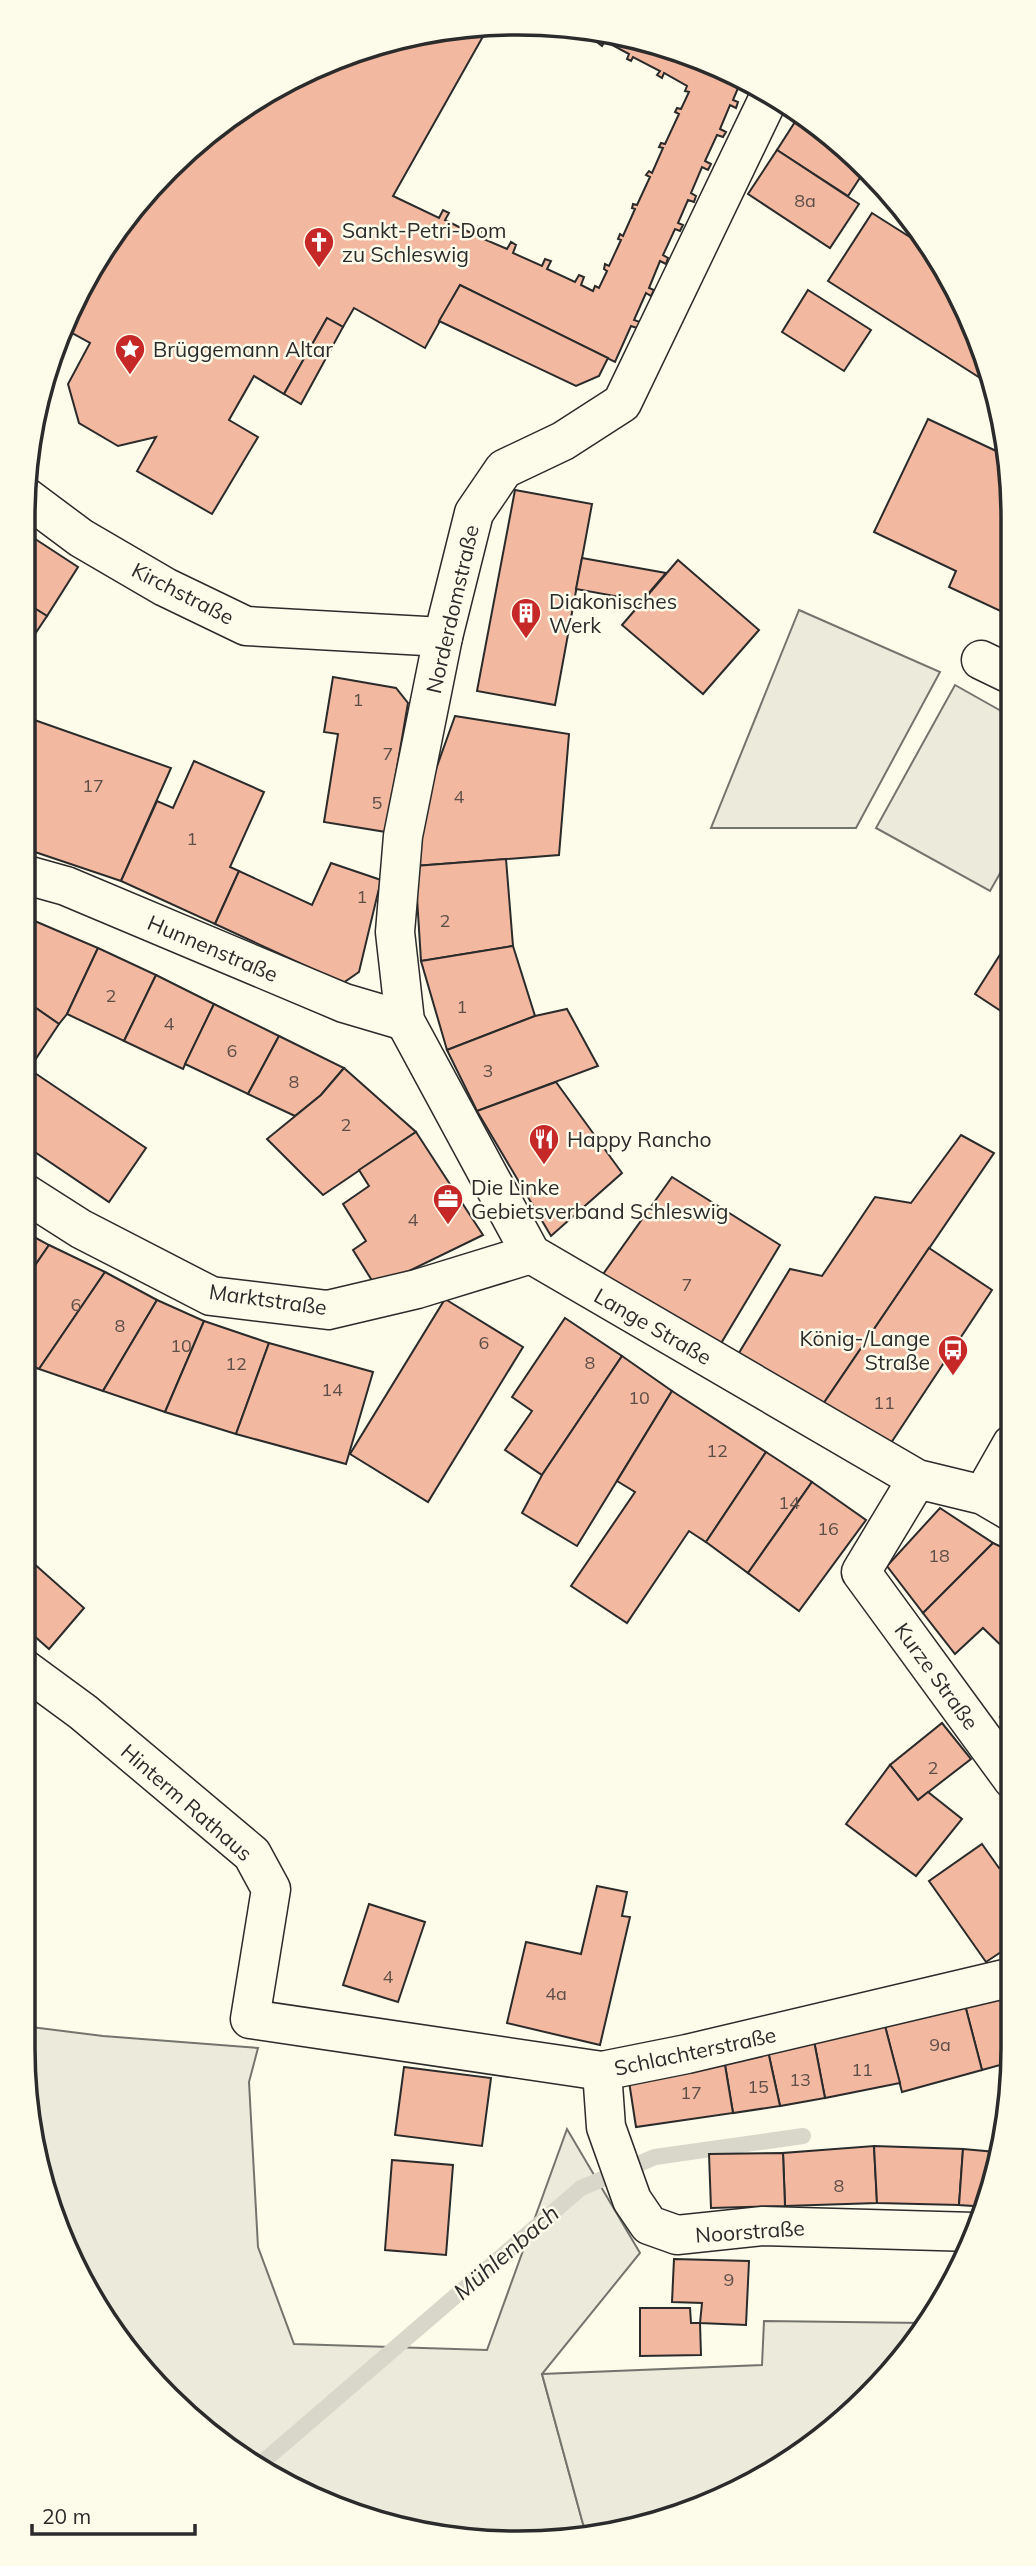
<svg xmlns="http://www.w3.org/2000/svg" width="1036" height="2566" font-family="Mulish,sans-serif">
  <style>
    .green { fill: #ecebdb; stroke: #74746e; stroke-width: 2 }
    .parking { fill: #eceadb; stroke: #74746e; stroke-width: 2 }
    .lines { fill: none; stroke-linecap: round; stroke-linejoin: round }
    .stream { stroke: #d8d7c9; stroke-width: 16 }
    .building { fill: #f2b8a0; stroke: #2b2b2b; stroke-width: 2 }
    .minor-casing { stroke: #2b2b2b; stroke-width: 41 }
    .minor { stroke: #fdfbea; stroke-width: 38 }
    .labels { text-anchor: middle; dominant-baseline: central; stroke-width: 5; stroke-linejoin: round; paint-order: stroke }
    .number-label { font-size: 18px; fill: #5d4e48 }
    .poi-label { font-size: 21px; fill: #2b2b2b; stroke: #fdfbea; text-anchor: start }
    .street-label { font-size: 21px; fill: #2b2b2b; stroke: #fdfbea }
    .water-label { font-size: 23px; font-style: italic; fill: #2b2b2b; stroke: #fdfbea }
    .rim { fill: none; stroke: #2b2b2b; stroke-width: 3.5 }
  </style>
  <rect width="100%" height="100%" fill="#fdfbea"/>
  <polygon class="green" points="23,2026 103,2036 258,2048 249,2082 258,2247 294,2344 487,2350 567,2129 640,2253 542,2374 583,2524 588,2535 453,2539 359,2517 271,2477 145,2374 89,2295 49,2208 23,2048"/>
  <g class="parking">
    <polygon points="799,610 940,672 856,828 711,828"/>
    <polygon points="955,685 1010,716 1010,856 990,891 876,828"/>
    <polygon points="764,2321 925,2323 911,2350 793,2460 708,2505 615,2534 588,2535 583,2524 542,2374 762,2365"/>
  </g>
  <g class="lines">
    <polyline class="stream" points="258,2466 581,2188 655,2157 803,2136"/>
  </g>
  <g class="building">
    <polygon points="490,24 393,196 439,218 443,210 449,213 445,220 475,235 478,227 482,229 479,237 507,249 511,242 516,245 513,253 542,266 545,259 551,261 547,269 575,282 579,275 584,277 581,285 593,291 595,286 599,288 607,271 604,269 605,264 609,266 621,240 618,239 620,234 623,236 635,209 632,208 633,204 637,205 650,177 646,175 649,171 652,173 663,148 659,147 661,143 665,144 679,114 675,112 677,108 681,109 689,92 685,91 687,86 664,73 662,78 657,75 660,71 633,57 631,61 627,59 629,54 605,41 602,46 598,43 600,38 579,27 677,49 741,81 733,100 738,102 736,108 730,105 720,129 726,132 723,137 717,135 705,161 711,164 708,170 702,167 691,193 696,196 694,202 688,200 678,223 683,225 680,231 675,229 663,255 668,258 666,264 660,261 649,288 654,290 651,296 646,293 634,320 640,322 637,328 631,326 615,362 460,285 425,348 354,308 343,327 327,318 284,394 254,376 229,420 258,437 212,514 137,471 156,437 118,446 79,423 68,384 90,343 63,328 89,271 145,192 216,125 299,74 389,40"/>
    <polygon points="795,122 865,170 848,196 777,150"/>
    <polygon points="777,150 859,204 830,248 748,194"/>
    <polygon points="872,213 924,246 975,328 989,380 988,383 828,281"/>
    <polygon points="460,285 608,358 599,376 576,386 439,321"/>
    <polygon points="808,290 871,330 844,371 782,332"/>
    <polygon points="327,318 343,327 301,404 284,394"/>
    <polygon points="928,419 1009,457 1009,615 949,587 956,571 874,532"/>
    <polygon points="515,490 592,504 555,705 477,691"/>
    <polygon points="23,531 78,567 47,616 23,601"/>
    <polygon points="582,558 666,573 642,601 576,589"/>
    <polygon points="678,560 759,630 703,694 622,625"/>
    <polygon points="23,601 47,616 23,652"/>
    <polygon points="333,677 396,688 408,703 386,832 324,822 338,734 324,732"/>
    <polygon points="23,716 171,768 121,881 23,848"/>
    <polygon points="455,716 569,734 559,855 415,866 431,783"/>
    <polygon points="194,761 264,792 230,867 239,871 215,924 121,881 157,801 173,808"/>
    <polygon points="506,859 513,946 421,961 415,866"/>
    <polygon points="331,863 381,880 359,972 343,983 215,924 239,871 312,905"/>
    <polygon points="23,916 98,948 67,1014 59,1024 23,999"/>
    <polygon points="1010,939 1010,1017 975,994"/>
    <polygon points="513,946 535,1016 447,1050 421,961"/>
    <polygon points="98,948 156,975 124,1041 67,1014"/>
    <polygon points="156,975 214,1004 183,1069 124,1041"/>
    <polygon points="23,999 59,1024 29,1069 23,1065"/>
    <polygon points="214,1004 279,1036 248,1094 185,1064"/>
    <polygon points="567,1009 598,1066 477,1111 447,1050 535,1016"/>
    <polygon points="279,1036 344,1068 321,1095 295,1116 248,1094"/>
    <polygon points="23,1065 146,1148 109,1202 23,1144"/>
    <polygon points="344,1068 416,1132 323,1195 267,1139 321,1095"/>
    <polygon points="556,1082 622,1173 551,1236 477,1111"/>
    <polygon points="416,1132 483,1235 376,1287 353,1250 366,1241 343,1204 369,1186 359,1170"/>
    <polygon points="961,1135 994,1153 817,1413 734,1361 790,1269 822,1276 875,1197 911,1203"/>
    <polygon points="672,1177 780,1245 717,1350 601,1277"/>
    <polygon points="23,1231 49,1245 23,1283"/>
    <polygon points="49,1245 105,1272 39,1369 23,1362 23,1283"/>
    <polygon points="929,1248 992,1290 887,1449 817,1413"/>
    <polygon points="105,1272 157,1300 103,1391 39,1369"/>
    <polygon points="445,1299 523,1347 428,1502 350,1454"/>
    <polygon points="157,1300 204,1321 165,1412 103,1391"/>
    <polygon points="565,1318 622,1356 542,1475 505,1450 532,1411 512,1397"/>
    <polygon points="204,1321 269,1343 236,1434 165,1412"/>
    <polygon points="269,1343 373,1372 346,1464 236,1434"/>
    <polygon points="622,1356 672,1391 577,1546 522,1513 542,1475"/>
    <polygon points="672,1391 766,1452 706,1542 689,1531 627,1623 571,1586 635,1492 617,1481"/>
    <polygon points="766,1452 812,1482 748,1573 706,1542"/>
    <polygon points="812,1482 866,1520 799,1611 748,1573"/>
    <polygon points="940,1508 993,1543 923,1613 887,1566"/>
    <polygon points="993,1543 1012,1552 1012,1656 983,1628 955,1654 923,1613"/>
    <polygon points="23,1554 84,1608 49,1649 23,1626"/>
    <polygon points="1012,1702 1012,1727 1000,1717"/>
    <polygon points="942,1723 971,1759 918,1800 890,1765"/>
    <polygon points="890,1765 918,1800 928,1792 962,1819 916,1876 846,1824"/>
    <polygon points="982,1844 999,1868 1013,1859 1013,1944 986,1962 929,1881"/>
    <polygon points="597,1886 627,1892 622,1916 630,1917 600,2045 507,2023 526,1942 581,1954"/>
    <polygon points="369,1904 425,1922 398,2002 343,1985"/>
    <polygon points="1013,1993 1013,2048 1011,2062 982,2070 965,2005"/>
    <polygon points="965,2005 982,2070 902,2092 885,2026"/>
    <polygon points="885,2026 900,2083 825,2098 814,2041"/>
    <polygon points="814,2041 825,2098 780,2106 768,2051"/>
    <polygon points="768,2051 780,2106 733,2113 724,2059"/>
    <polygon points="724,2059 733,2113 636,2127 628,2075"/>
    <polygon points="404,2067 491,2078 482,2146 395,2135"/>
    <polygon points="874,2146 877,2203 785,2206 783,2153"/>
    <polygon points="874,2146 963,2149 959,2205 877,2203"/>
    <polygon points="963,2149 996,2152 987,2207 959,2205"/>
    <polygon points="783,2153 785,2206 711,2208 709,2154"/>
    <polygon points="392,2160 453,2165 446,2255 385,2250"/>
    <polygon points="674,2259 749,2261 746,2325 700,2323 702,2303 672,2302"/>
    <polygon points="640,2308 690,2308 691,2323 700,2323 701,2355 640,2356"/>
  </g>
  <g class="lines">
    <g class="minor-casing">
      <g id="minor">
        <polyline points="770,95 622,403 563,441 504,469 474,513 443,637 403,836 395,932 405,1021 531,1254 917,1479 983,1495 1012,1512"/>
        <polyline points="26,497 81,538 165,587 246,626 443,637"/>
        <polyline points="981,660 1010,674"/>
        <polyline points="23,874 66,886 344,1003 405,1021"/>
        <polyline points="23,1192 81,1229 211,1296 328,1310 417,1289 531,1254"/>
        <polyline points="917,1479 861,1572 1013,1780"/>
        <polyline points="983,1495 1012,1444"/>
        <polyline points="23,1668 83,1712 252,1854 271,1889 250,2019 602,2071 687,2054 1013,1977"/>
        <polyline points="602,2071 606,2127 632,2200 649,2225 677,2235 763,2226 974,2232"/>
      </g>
    </g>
    <use href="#minor" class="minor"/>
  </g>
  <defs>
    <g id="church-pin" transform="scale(1.575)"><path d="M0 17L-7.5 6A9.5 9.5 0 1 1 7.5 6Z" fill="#c62828" stroke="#fdfbea"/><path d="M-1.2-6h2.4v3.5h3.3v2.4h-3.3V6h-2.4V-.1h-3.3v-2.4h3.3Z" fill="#fff"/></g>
    <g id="sight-pin" transform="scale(1.575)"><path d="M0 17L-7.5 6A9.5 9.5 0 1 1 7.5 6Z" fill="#c62828" stroke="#fdfbea"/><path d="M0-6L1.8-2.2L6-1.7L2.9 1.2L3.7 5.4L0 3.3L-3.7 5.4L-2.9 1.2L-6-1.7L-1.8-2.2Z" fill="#fff"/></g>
    <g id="building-pin" transform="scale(1.575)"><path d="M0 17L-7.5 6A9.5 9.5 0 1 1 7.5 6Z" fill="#c62828" stroke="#fdfbea"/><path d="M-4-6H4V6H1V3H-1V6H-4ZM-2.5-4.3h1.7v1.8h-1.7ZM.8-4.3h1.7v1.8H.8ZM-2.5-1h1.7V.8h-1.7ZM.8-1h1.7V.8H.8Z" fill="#fff"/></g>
    <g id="restaurant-pin" transform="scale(1.575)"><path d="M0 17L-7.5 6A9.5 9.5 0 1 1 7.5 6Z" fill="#c62828" stroke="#fdfbea"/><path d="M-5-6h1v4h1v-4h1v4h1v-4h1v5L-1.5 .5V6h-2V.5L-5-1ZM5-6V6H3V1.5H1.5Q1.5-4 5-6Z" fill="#fff"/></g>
    <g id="office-pin" transform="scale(1.575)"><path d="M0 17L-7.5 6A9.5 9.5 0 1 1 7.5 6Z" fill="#c62828" stroke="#fdfbea"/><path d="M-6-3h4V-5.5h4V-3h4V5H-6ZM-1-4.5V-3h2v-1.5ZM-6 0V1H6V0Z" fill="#fff"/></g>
    <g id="bus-pin" transform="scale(1.575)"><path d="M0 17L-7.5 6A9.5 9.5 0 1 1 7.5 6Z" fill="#c62828" stroke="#fdfbea"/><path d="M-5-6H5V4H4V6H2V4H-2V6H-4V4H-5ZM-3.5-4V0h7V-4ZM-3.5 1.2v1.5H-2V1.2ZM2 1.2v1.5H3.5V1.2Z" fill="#fff"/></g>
  </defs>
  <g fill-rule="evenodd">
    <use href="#church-pin" x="319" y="242"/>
    <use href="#sight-pin" x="130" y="349"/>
    <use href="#building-pin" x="526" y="613"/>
    <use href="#restaurant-pin" x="544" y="1139"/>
    <use href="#office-pin" x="448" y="1199"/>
    <use href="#bus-pin" x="953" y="1350"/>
  </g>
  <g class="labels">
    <g class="number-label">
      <text x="805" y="200">8a</text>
      <text x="358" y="699">1</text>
      <text x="388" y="753">7</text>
      <text x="93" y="785">17</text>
      <text x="459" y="796">4</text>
      <text x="377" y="802">5</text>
      <text x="192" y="838">1</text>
      <text x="362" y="896">1</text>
      <text x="445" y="920">2</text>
      <text x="111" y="995">2</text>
      <text x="462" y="1006">1</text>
      <text x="169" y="1023">4</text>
      <text x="232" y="1050">6</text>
      <text x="488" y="1070">3</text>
      <text x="294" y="1081">8</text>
      <text x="346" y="1124">2</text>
      <text x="413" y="1219">4</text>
      <text x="687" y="1284">7</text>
      <text x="76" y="1304">6</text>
      <text x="120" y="1325">8</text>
      <text x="484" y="1342">6</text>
      <text x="181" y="1345">10</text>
      <text x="590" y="1362">8</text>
      <text x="236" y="1363">12</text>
      <text x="332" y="1389">14</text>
      <text x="639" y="1397">10</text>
      <text x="884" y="1402">11</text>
      <text x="717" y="1450">12</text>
      <text x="789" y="1502">14</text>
      <text x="828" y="1528">16</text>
      <text x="939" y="1555">18</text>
      <text x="933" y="1767">2</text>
      <text x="388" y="1976">4</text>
      <text x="556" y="1993">4a</text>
      <text x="940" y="2044">9a</text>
      <text x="862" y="2069">11</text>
      <text x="800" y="2079">13</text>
      <text x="758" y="2086">15</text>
      <text x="691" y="2092">17</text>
      <text x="839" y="2185">8</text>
      <text x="729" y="2279">9</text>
    </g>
    <g class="poi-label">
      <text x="342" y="230">Sankt-Petri-Dom<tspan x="342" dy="24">zu Schleswig</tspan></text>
      <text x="153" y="349">Brüggemann Altar</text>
      <text x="549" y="601">Diakonisches<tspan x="549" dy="24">Werk</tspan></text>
      <text x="567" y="1139">Happy Rancho</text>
      <text x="471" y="1187">Die Linke<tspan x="471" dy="24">Gebietsverband Schleswig</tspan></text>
      <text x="930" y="1338" text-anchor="end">König-/Lange<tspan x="930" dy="24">Straße</tspan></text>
    </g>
    <g class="street-label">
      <text transform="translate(183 593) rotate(27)">Kirchstraße</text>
      <text transform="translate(452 609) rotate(-77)">Norderdomstraße</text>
      <text transform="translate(213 948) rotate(23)">Hunnenstraße</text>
      <text transform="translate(268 1299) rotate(8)">Marktstraße</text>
      <text transform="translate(653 1326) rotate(30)">Lange Straße</text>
      <text transform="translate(937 1676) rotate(54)">Kurze Straße</text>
      <text transform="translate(187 1802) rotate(41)">Hinterm Rathaus</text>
      <text transform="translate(695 2051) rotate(-12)">Schlachterstraße</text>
      <text transform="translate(750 2231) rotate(-4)">Noorstraße</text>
    </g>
    <g class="water-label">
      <text transform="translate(506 2252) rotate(-41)">Mühlenbach</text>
    </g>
  </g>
  <path d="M0 0H1036V2566H0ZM518 35H518A483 483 0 0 1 1001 518V2048A483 483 0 0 1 518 2531H518A483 483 0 0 1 35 2048V518A483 483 0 0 1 518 35Z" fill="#fdfbea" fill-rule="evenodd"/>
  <path class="rim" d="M518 35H518A483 483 0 0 1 1001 518V2048A483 483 0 0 1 518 2531H518A483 483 0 0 1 35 2048V518A483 483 0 0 1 518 35Z"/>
  <path d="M32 2524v10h163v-10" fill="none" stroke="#2b2b2b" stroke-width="3.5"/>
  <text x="42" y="2524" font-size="21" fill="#2b2b2b" stroke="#fdfbea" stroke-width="5" paint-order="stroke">20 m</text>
</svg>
